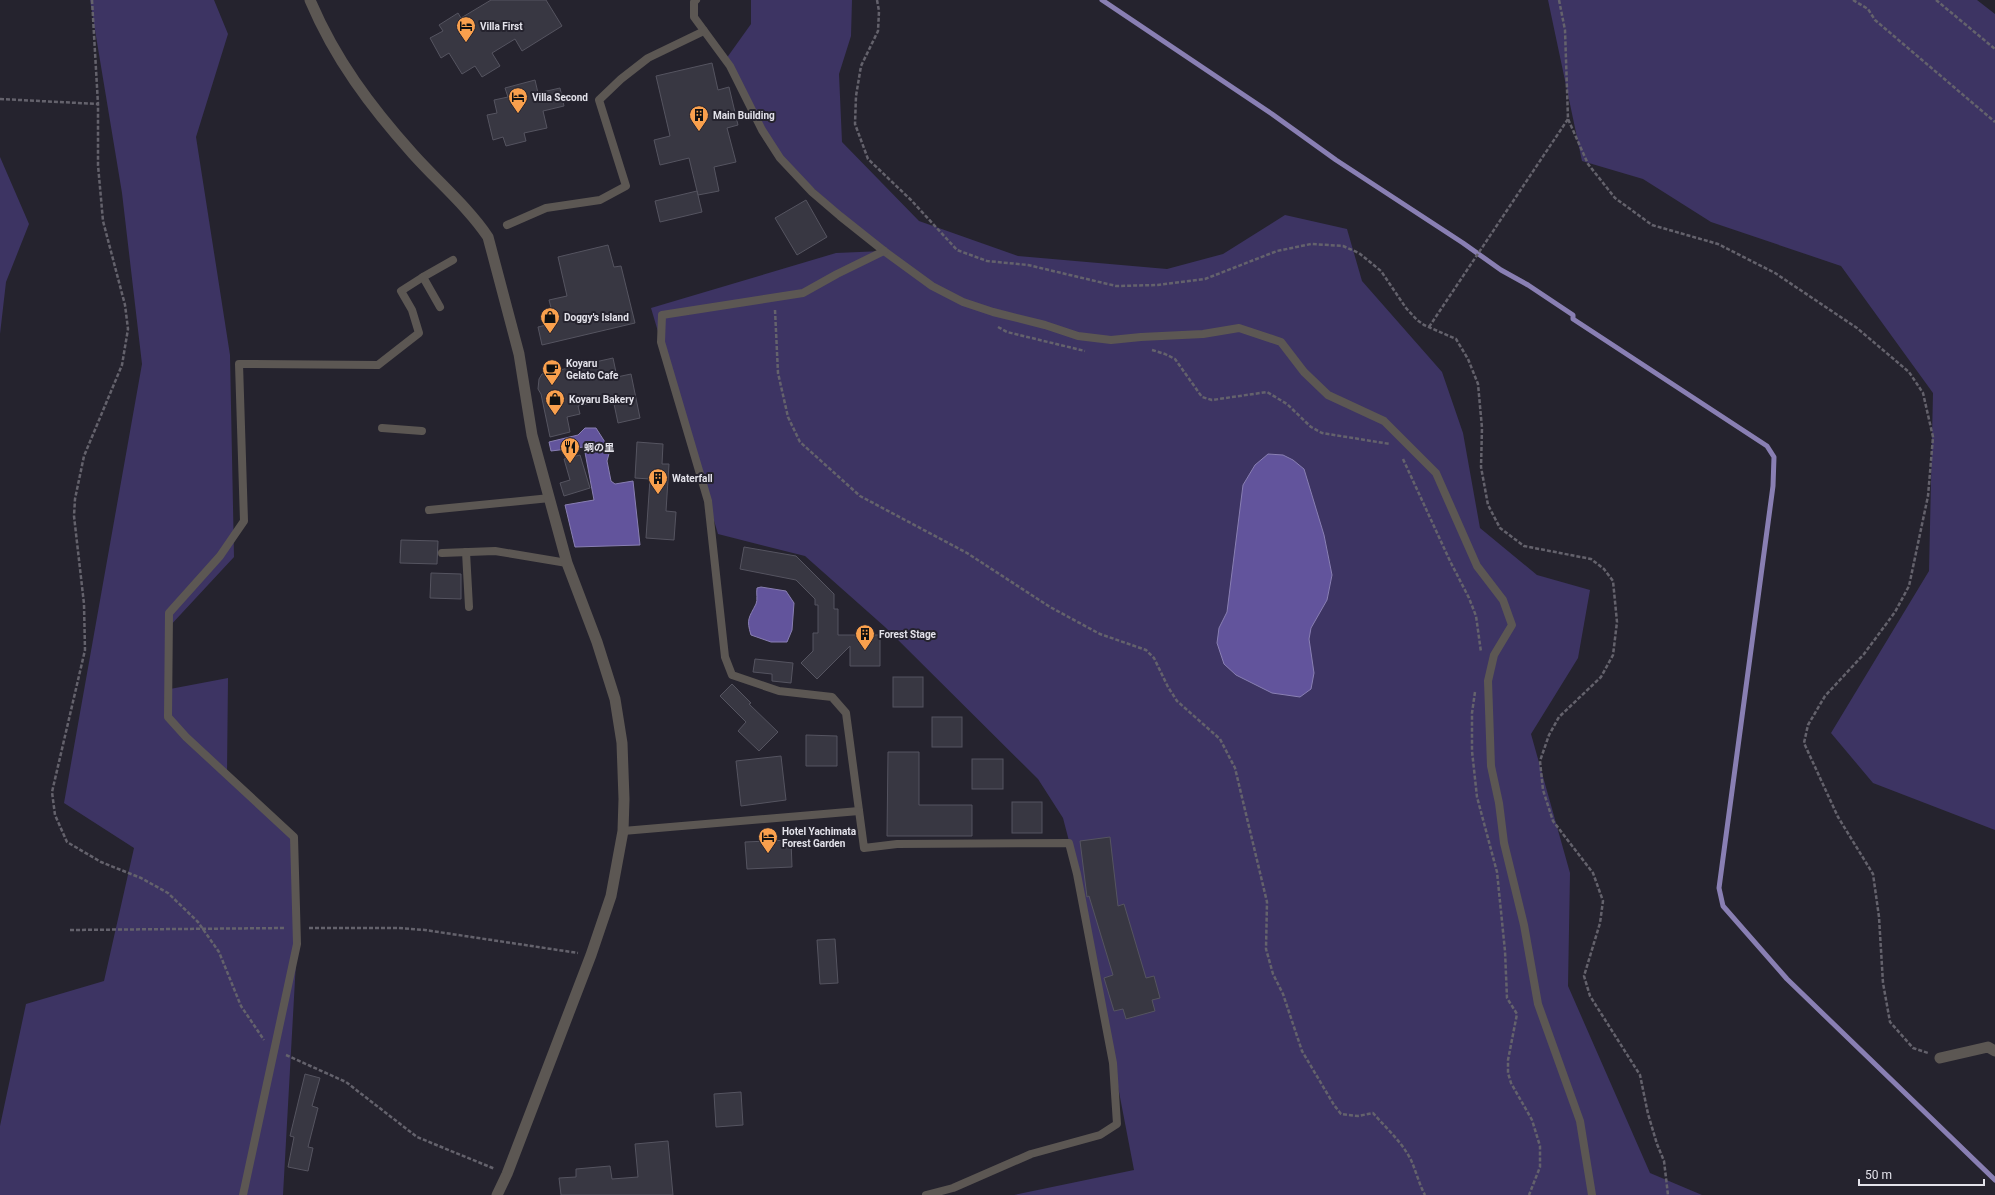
<svg xmlns="http://www.w3.org/2000/svg" width="1995" height="1195" font-family="Roboto,'Noto Sans JP',sans-serif">
  <style>
    .green { fill: #3d3463 }
    .water { fill: #62549c; stroke: #897fb3 }
    .lines { fill: none; stroke-linecap: round; stroke-linejoin: round }
    .stream { stroke: #897fb3; stroke-width: 5 }
    .building { fill: #383742; stroke: #555460 }
    .path { stroke: #64626c; stroke-width: 2.5; stroke-dasharray: 4 2; stroke-linecap: butt }
    .service { stroke: #5c5753; stroke-width: 8 }
    .minor { stroke: #5c5753; stroke-width: 11 }
    .labels { text-anchor: middle; dominant-baseline: central; stroke-width: 4; stroke-linejoin: round; paint-order: stroke }
    .poi-label { font-size: 10px; font-weight: bold; fill: #e3e2ea; stroke: #25232e; text-anchor: start }
  </style>
  <rect width="100%" height="100%" fill="#25232e"/>
  <g class="green">
    <polygon points="90,0 214,0 228,34 196,137 230,355 234,557 168,628 170,689 228,678 227,774 294,837 299,908 283,1195 0,1195 0,1126 26,1004 104,981 134,848 64,803 142,364 122,193"/>
    <polygon points="751,0 852,0 851,36 839,74 842,142 919,221 1018,256 1167,269 1223,254 1285,215 1347,229 1362,281 1442,372 1463,433 1480,528 1537,575 1590,590 1578,658 1531,734 1570,873 1568,986 1650,1173 1702,1195 1014,1195 1134,1170 1076,868 1063,818 1038,779 885,627 805,556 718,534 651,308 836,253 883,251 780,158 726,59 751,24"/>
    <polygon points="1548,0 1977,0 1995,14 1995,830 1873,783 1831,733 1929,571 1933,393 1841,266 1711,222 1643,179 1582,161"/>
    <polygon points="0,157 29,224 6,282 0,334"/>
  </g>
  <g class="water">
    <polygon points="585,428 596,428 610,450 607,461 611,481 615,484 633,481 640,545 575,547 565,505 594,500 584,447 551,451 549,442 578,435"/>
    <polygon points="1268,454 1283,455 1293,460 1304,469 1324,535 1332,575 1327,600 1311,628 1309,639 1314,673 1311,689 1300,697 1272,693 1236,675 1224,664 1217,643 1219,628 1227,612 1243,485 1255,465"/>
    <path d="M 761,587 L 786,591 L 794,603 L 792,630 L 787,642 L 771,642 L 751,635 C 746,619 749,618 756,604 C 758,600 756,593 757,588 Z"/>
  </g>
  <g class="lines">
    <polyline class="stream" points="1102,0 1272,114 1336,160 1463,243 1501,270 1528,285 1573,315 1573,319 1767,446 1774,457 1773,486 1719,888 1723,906 1787,979 1995,1180"/>
  </g>
  <g class="building">
    <polygon points="491,0 546,0 562,26 522,51 515,39 492,53 500,66 482,77 475,66 462,74 449,53 441,58 430,38 443,31 439,25 458,13 461,18"/>
    <polygon points="712,63 718,90 729,87 738,125 727,128 736,162 714,167 719,191 698,195 689,158 660,165 654,140 670,136 656,76"/>
    <polygon points="535,80 538,93 560,88 564,106 543,111 547,128 524,133 526,141 506,146 503,137 493,140 487,115 497,113 494,100 508,97 505,88"/>
    <polygon points="697,191 702,212 660,222 655,201"/>
    <polygon points="806,200 827,237 797,255 775,218"/>
    <polygon points="608,245 614,267 621,266 635,323 542,345 538,327 555,323 549,300 567,296 558,257"/>
    <polygon points="613,358 617,377 631,374 640,418 618,423 613,399 578,406 580,414 567,417 570,432 550,437 541,394 538,389 539,379 542,374"/>
    <polygon points="637,442 663,444 662,464 669,464 666,511 676,512 674,540 646,538 650,479 635,478"/>
    <polygon points="580,455 590,488 564,496 560,483 570,480 564,459"/>
    <polygon points="401,540 438,541 437,564 400,563"/>
    <polygon points="744,547 796,556 834,594 834,609 838,609 838,635 880,635 880,666 850,666 850,646 817,679 801,663 813,651 813,633 818,633 818,605 815,605 815,599 796,580 740,569"/>
    <polygon points="431,573 461,574 461,599 430,598"/>
    <polygon points="755,659 793,663 791,683 772,681 772,674 753,672"/>
    <rect x="893" y="677" width="30" height="30"/>
    <polygon points="732,684 751,703 749,704 778,732 759,751 738,731 746,722 720,696"/>
    <rect x="932" y="717" width="30" height="30"/>
    <polygon points="806,735 837,736 837,766 806,766"/>
    <polygon points="888,752 919,752 919,805 972,805 972,836 887,836"/>
    <polygon points="781,756 786,800 741,806 736,761"/>
    <rect x="972" y="759" width="31" height="30"/>
    <rect x="1012" y="802" width="30" height="31"/>
    <polygon points="1110,837 1118,906 1124,904 1146,978 1154,976 1160,998 1152,1000 1155,1011 1126,1019 1123,1009 1114,1011 1104,978 1113,975 1089,896 1087,897 1080,841"/>
    <polygon points="791,840 792,867 747,869 745,842"/>
    <polygon points="835,939 838,983 820,984 817,940"/>
    <polygon points="305,1074 320,1078 312,1106 318,1108 308,1147 313,1148 308,1171 288,1167 294,1137 290,1136"/>
    <polygon points="741,1092 743,1125 716,1127 714,1094"/>
    <polygon points="668,1141 673,1195 561,1195 559,1178 576,1177 576,1169 610,1166 612,1179 638,1177 635,1144"/>
  </g>
  <g class="lines">
    <g class="path">
      <polyline points="92,0 98,104 98,165 103,221 125,305 128,329 122,365 84,456 75,499 74,516 84,604 85,650 52,792 55,815 67,842 101,862 141,878 168,893 198,922 219,952 241,1006 264,1040"/>
      <polyline points="877,0 879,11 878,31 861,66 856,96 855,124 868,159 911,200 957,250 987,261 1028,265 1116,286 1158,285 1205,279 1277,251 1311,244 1343,246 1359,253 1381,271 1406,308 1417,320 1424,325 1456,339 1468,359 1478,384 1482,428 1481,467 1488,505 1500,528 1524,546 1591,559 1604,569 1613,581 1617,622 1613,655 1601,677 1559,717 1549,735 1540,761 1543,790 1553,821 1593,873 1603,901 1600,923 1584,976 1590,996 1640,1075 1648,1114 1657,1144 1664,1161 1668,1195"/>
      <polyline points="1559,0 1565,30 1568,119 1588,164 1615,198 1652,225 1718,244 1775,273 1857,328 1909,372 1923,393 1933,437 1928,496 1909,586 1895,612 1864,654 1825,696 1808,725 1804,743 1838,817 1873,874 1879,917 1883,983 1890,1022 1913,1048 1928,1053"/>
      <polyline points="1853,0 1868,9 1875,20 1995,122"/>
      <polyline points="1936,0 1995,49"/>
      <polyline points="0,99 98,104"/>
      <path d="M 775,310 L 778,373 L 788,417 L 800,442 L 860,496 L 967,553 L 1050,607 L 1100,634 L 1146,650 L 1154,658 L 1168,687 L 1177,701 L 1220,739 L 1235,768 L 1267,902 L 1266,949 L 1273,974 L 1283,994 L 1302,1051 L 1334,1105 L 1341,1114 L 1358,1116 L 1373,1113 C 1386,1128 1402,1142 1411,1160 C 1416,1171 1419,1184 1425,1195"/>
      <polyline points="998,327 1007,332 1085,351"/>
      <polyline points="1429,327 1568,119"/>
      <polyline points="1152,350 1165,354 1175,359 1202,397 1212,400 1267,392 1287,404 1311,427 1322,433 1390,444"/>
      <polyline points="1403,459 1450,561 1469,598 1476,616 1481,652"/>
      <polyline points="1475,692 1472,713 1472,751 1477,797 1497,872 1505,951 1507,998 1517,1014 1508,1060 1508,1073 1511,1083 1532,1120 1540,1146 1540,1167 1529,1195"/>
      <polyline points="309,928 398,928 425,930 578,953"/>
      <polyline points="70,930 286,928"/>
      <polyline points="286,1055 346,1082 417,1137 495,1169"/>
    </g>
    <g class="service">
      <polyline points="696,0 694,2 694,17 730,66 762,130 780,158 812,192 840,216 884,251 932,286 963,302 993,312 1045,325 1078,336 1111,340 1141,337 1203,334 1239,328 1281,342 1304,372 1328,395 1384,421 1436,473 1477,566 1503,600 1512,625 1494,655 1488,681 1491,766 1499,803 1504,843 1524,925 1538,1004 1580,1121 1592,1195"/>
      <polyline points="507,225 546,208 600,200 626,186 599,100 621,79 648,58 704,31"/>
      <polyline points="884,251 837,274 803,293 662,315 661,342 708,501 725,657 732,675 779,691 832,697 846,713 864,848 897,844 1069,843 1077,874 1113,1063 1117,1124 1100,1135 1031,1154 953,1188 926,1195"/>
      <polyline points="440,307 423,277 453,260"/>
      <polyline points="382,428 422,431"/>
      <polyline points="429,510 550,498"/>
      <polyline points="466,552 469,607"/>
      <polyline points="442,553 495,551 567,563"/>
      <polyline points="623,831 859,811"/>
      <polyline points="243,1195 297,944 294,837 186,737 168,717 169,613 220,556 244,521 239,364 378,365 419,333 412,310 401,291 423,277"/>
    </g>
    <g class="minor">
      <path d="M 310,0 C 335,59 370,106 413,154 C 438,182 467,206 488,237 L 519,354 L 532,435 L 567,563 L 597,642 L 615,699 L 622,743 L 624,799 L 623,831 L 611,896 L 591,955 L 507,1174 L 497,1195"/>
      <polyline points="1940,1058 1988,1047 1995,1051"/>
    </g>
  </g>
  <defs>
    <g id="hotel-pin" transform="scale(1)"><path d="M0 17L-7.5 6A9.5 9.5 0 1 1 7.5 6Z" fill="#f9a04d" stroke="#25232e"/><path d="M-6-4.5h1.5V1H6V5H4.5V3h-9V5H-6ZM-4 0a1.8 1.8 0 1 1 3.6 0ZM.5 0V-2.5h3Q6-2.5 6 0Z" fill="#111"/></g>
    <g id="building-pin" transform="scale(1)"><path d="M0 17L-7.5 6A9.5 9.5 0 1 1 7.5 6Z" fill="#f9a04d" stroke="#25232e"/><path d="M-4-6H4V6H1V3H-1V6H-4ZM-2.5-4.3h1.7v1.8h-1.7ZM.8-4.3h1.7v1.8H.8ZM-2.5-1h1.7V.8h-1.7ZM.8-1h1.7V.8H.8Z" fill="#111"/></g>
    <g id="shop-pin" transform="scale(1)"><path d="M0 17L-7.5 6A9.5 9.5 0 1 1 7.5 6Z" fill="#f9a04d" stroke="#25232e"/><path d="M-5-2.5h2.3a2.7 3.5 0 0 1 5.4 0H5L5.5 6h-11ZM-1.5-2.5h3a1.5 2.3 0 0 0-3 0Z" fill="#111"/></g>
    <g id="cafe-pin" transform="scale(1)"><path d="M0 17L-7.5 6A9.5 9.5 0 1 1 7.5 6Z" fill="#f9a04d" stroke="#25232e"/><path d="M-5.5-4.5H6V0H3Q3 3.5 0 3.5H-2.5Q-5.5 3.5-5.5 0ZM3-3.2v2h1.7v-2ZM-6 4.5H4V6H-6Z" fill="#111"/></g>
    <g id="restaurant-pin" transform="scale(1)"><path d="M0 17L-7.5 6A9.5 9.5 0 1 1 7.5 6Z" fill="#f9a04d" stroke="#25232e"/><path d="M-5-6h1v4h1v-4h1v4h1v-4h1v5L-1.5 .5V6h-2V.5L-5-1ZM5-6V6H3V1.5H1.5Q1.5-4 5-6Z" fill="#111"/></g>
  </defs>
  <g fill-rule="evenodd">
    <use href="#hotel-pin" x="466" y="26"/>
    <use href="#hotel-pin" x="518" y="97"/>
    <use href="#building-pin" x="699" y="115"/>
    <use href="#shop-pin" x="550" y="317"/>
    <use href="#cafe-pin" x="552" y="369"/>
    <use href="#shop-pin" x="555" y="399"/>
    <use href="#restaurant-pin" x="570" y="447"/>
    <use href="#building-pin" x="658" y="478"/>
    <use href="#building-pin" x="865" y="634"/>
    <use href="#hotel-pin" x="768" y="837"/>
  </g>
  <g class="labels">
    <g class="poi-label">
      <text x="480" y="26">Villa First</text>
      <text x="532" y="97">Villa Second</text>
      <text x="713" y="115">Main Building</text>
      <text x="564" y="317">Doggy's Island</text>
      <text x="566" y="363">Koyaru<tspan x="566" dy="12">Gelato Cafe</tspan></text>
      <text x="569" y="399">Koyaru Bakery</text>
      <text x="584" y="447">蜩の里</text>
      <text x="672" y="478">Waterfall</text>
      <text x="879" y="634">Forest Stage</text>
      <text x="782" y="831">Hotel Yachimata<tspan x="782" dy="12">Forest Garden</tspan></text>
    </g>
  </g>
  <path d="M1859 1179v6h125v-6" fill="none" stroke="#e3e2ea" stroke-width="2"/>
  <text x="1865" y="1179" font-size="12" fill="#e3e2ea" stroke="#25232e" stroke-width="3" paint-order="stroke">50 m</text>
</svg>
